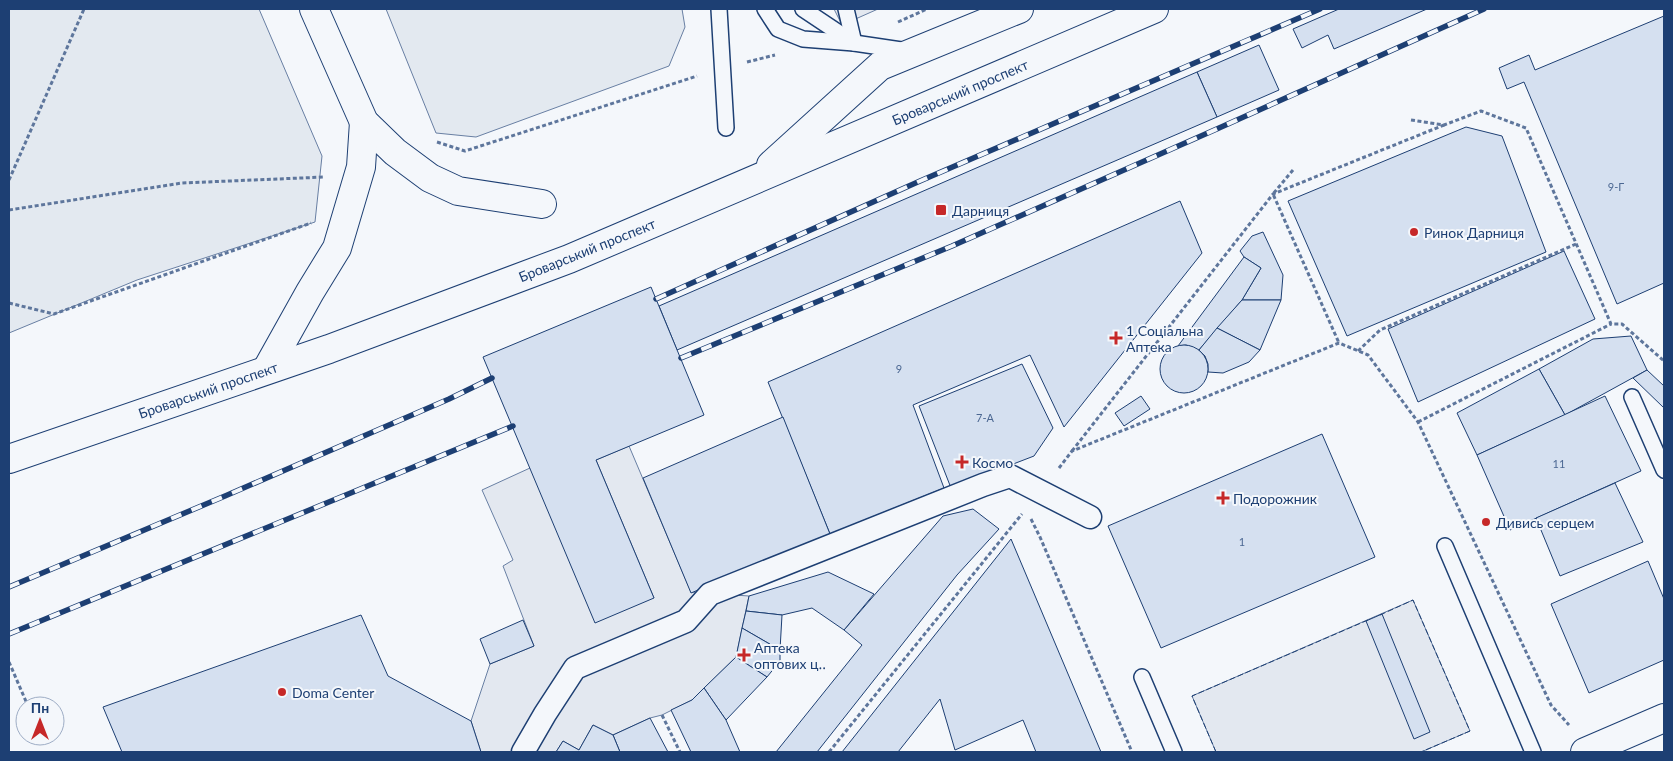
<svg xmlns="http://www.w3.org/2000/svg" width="1673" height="761" font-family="Lato,sans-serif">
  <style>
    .green { fill: #e3e9f0; stroke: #687fa3 }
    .parking { fill: #e3e8f0; stroke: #687fa3 }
    .building { fill: #d5e0f0; stroke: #1d3f73 }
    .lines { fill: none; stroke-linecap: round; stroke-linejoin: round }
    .service-casing { stroke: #1d3f73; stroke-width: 18 }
    .pedestrian-casing { stroke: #1d3f73; stroke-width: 25 }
    .minor-casing { stroke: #1d3f73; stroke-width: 30 }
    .tertiary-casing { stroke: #1d3f73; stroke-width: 30 }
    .primary-casing { stroke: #1d3f73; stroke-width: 30 }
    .path { stroke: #5e769c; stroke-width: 3; stroke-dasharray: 4 2.5; stroke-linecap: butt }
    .service { stroke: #f4f7fb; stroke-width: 15 }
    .pedestrian { stroke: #f4f7fb; stroke-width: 22 }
    .minor { stroke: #f4f7fb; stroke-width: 28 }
    .tertiary { stroke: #f4f7fb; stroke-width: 28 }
    .primary { stroke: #f4f7fb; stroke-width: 28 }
    .rail-casing { stroke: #1d3f73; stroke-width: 5.5 }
    .rail { stroke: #f4f7fb; stroke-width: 4; stroke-dasharray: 11; stroke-linecap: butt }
    .fence { stroke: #1d3f73; stroke-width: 1; stroke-dasharray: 6 2.5; stroke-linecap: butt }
    .poi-dot { fill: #c62828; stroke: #f4f7fb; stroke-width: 2 }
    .labels { text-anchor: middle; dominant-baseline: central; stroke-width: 4; stroke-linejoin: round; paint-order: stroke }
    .number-label { font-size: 11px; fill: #4b6792 }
    .street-label { font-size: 14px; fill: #1d3f73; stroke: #f4f7fb }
    .poi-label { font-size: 14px; fill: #1d3f73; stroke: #f4f7fb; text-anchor: start }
  </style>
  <rect width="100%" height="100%" fill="#f4f7fb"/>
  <g class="green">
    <polygon points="9,9 259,9 322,156 315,222 137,280 9,333"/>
    <polygon points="386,9 682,9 685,27 669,66 476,137 436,133"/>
  </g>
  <g class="parking">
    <polygon points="834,9 878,9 842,25"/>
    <polygon points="629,446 691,592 749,596 736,657 692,700 662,715 650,718 613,735 593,725 579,750 563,741 556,752 481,752 471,721 490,664 534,646 503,566 513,560 482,490 530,468 654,598 596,460"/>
    <polygon points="1413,600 1470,731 1421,752 1216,752 1192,696"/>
  </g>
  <g class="building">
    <polygon points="1339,9 1427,9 1334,49 1328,35 1302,48 1293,29"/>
    <polygon points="1664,16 1664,283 1617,304 1524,82 1507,89 1499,68 1529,55 1535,70"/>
    <polygon points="1259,45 1279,90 1217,117 1197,72"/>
    <polygon points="1197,72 1217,117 677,350 659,306"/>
    <polygon points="1466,127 1502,136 1546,252 1347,336 1288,201"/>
    <polygon points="1180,201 1202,253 1064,427 1030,355 913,405 944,488 830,534 768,382"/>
    <polygon points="1263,232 1283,275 1281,300 1242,300 1261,268 1244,257 1240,251 1252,236"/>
    <polygon points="1564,251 1595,319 1418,402 1388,329"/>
    <polygon points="1244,257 1261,268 1242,300 1199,350 1186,345 1178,346"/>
    <polygon points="651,287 704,415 596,460 654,598 595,623 483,357"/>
    <polygon points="1242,300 1281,300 1260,350 1217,328"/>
    <polygon points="1217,328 1260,350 1249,362 1223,373 1208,372 1208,364 1205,356 1199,350"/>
    <polygon points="1631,336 1647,370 1565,415 1539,369 1593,339"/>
    <circle cx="1184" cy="369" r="24"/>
    <polygon points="1022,364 1053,428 1034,456 951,488 919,406"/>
    <polygon points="1539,369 1565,415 1477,455 1457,413"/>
    <polygon points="1647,370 1664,386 1664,408 1633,378"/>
    <polygon points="1141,396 1150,409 1124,426 1115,413"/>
    <polygon points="1605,396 1641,471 1510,530 1477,455"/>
    <polygon points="783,417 830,534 691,593 643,478"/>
    <polygon points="1322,434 1375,557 1161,648 1108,526"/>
    <polygon points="1615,483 1643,542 1560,576 1536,518"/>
    <polygon points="973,509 999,529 957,575 817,752 776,752 862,645 844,630 943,516"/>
    <polygon points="1011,539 1101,752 1036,752 1023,720 955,750 940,699 898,752 842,752"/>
    <polygon points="1648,561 1664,599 1664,660 1589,693 1551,604"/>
    <polygon points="828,572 874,594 844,630 812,608 782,615 746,611 749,596"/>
    <polygon points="746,611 782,615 780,650 742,628"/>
    <polygon points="1382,614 1430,732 1414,739 1366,621"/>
    <polygon points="361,615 388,676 471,721 481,752 122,752 103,707"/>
    <polygon points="523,620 534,646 490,664 480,639"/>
    <polygon points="742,628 780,650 780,661 767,677 736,657"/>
    <polygon points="736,657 767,677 726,720 704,688"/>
    <polygon points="704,688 726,720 740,752 691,752 671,710 692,700"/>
    <polygon points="650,718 668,752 620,752 613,735"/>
    <polygon points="593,725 613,735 620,752 556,752 563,741 579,750"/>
  </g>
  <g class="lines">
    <g class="service-casing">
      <g id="service">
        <polyline points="719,9 726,128"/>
        <polyline points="765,9 778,29 803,39 854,43 846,9"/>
        <polyline points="803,9 854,43 908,51"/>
        <polyline points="1632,397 1664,470"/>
        <polyline points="1445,546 1533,752"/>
        <polyline points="1142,677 1174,752"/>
      </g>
    </g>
    <g class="pedestrian-casing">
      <polyline id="pedestrian" points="523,752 545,714 575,668 686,621 710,594 983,485 1010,476 1090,517"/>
    </g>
    <g class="minor-casing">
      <polyline id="minor" points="1585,752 1664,718"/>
    </g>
    <g class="tertiary-casing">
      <g id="tertiary">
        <polyline points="314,9 364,122 395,152 430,178 458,191 542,204"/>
        <polyline points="267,369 310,292 337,248 361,167 364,122"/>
      </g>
    </g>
    <g class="primary-casing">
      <g id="primary">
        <polyline points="771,165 880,66 1019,9"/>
        <polyline points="9,459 329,349 569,259 1154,9"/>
      </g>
    </g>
    <g class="path">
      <polyline points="898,22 927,9"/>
      <polyline points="747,62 775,55"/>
      <polyline points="1411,120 1444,125 1481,111 1526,128 1611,324 1622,324 1664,361"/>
      <polyline points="437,142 465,151 697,76"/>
      <polyline points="1293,170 1273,194 1339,343"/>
      <polyline points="9,180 84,9"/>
      <polyline points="9,210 182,183 325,177"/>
      <polyline points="9,303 54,314 311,223"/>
      <polyline points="1358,351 1380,330 1576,244"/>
      <polyline points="1418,422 1611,324"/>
      <polyline points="1072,451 1273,194 1444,125"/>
      <polyline points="1059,468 1072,451 1339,343 1368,355 1418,422 1551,705 1569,725"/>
      <polyline points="1031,519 1040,537 1132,752"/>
      <polyline points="9,662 28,706"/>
      <polyline points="662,715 680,752"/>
      <polyline points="40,736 42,740"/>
      <polyline points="829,752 1022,514"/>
    </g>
    <use href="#service" class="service"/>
    <use href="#pedestrian" class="pedestrian"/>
    <use href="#minor" class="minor"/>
    <use href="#tertiary" class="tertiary"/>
    <use href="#primary" class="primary"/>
    <g class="rail-casing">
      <g id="rail">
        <polyline points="656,299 920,181 1320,9"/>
        <polyline points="681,358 952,246 1219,128 1484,9"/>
        <polyline points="9,587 225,496 449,399 492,378"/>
        <polyline points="9,634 513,426"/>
      </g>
    </g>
    <use href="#rail" class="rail"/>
    <g class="fence">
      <polyline points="1380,615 1413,600 1470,731 1421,752"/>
      <polyline points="1216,752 1192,696 1368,620"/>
    </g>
  </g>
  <g class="poi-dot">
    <rect x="935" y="204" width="12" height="12" rx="2.5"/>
    <circle cx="1414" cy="232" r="5"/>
    <path d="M1113.5 330.5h5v5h5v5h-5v5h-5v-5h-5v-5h5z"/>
    <path d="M959.5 454.5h5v5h5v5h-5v5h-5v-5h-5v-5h5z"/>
    <path d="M1220.5 490.5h5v5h5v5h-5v5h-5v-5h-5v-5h5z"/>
    <circle cx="1486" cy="522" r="5"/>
    <path d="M741.5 647.5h5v5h5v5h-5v5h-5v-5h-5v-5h5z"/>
    <circle cx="282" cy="692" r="5"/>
  </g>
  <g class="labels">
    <g class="number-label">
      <text x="1616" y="186">9-Г</text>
      <text x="899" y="368">9</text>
      <text x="985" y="417">7-А</text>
      <text x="1559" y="463">11</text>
      <text x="1242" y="541">1</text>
    </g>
    <g class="street-label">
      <text transform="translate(960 92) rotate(-23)">Броварський проспект</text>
      <text transform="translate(587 250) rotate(-22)">Броварський проспект</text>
      <text transform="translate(208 390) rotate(-19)">Броварський проспект</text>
    </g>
    <g class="poi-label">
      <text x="952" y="210">Дарниця</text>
      <text x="1424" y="232">Ринок Дарниця</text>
      <text x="1126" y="330">1 Соціальна<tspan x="1126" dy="16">Аптека</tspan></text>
      <text x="972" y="462">Космо</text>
      <text x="1233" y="498">Подорожник</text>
      <text x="1496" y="522">Дивись серцем</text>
      <text x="754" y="647">Аптека<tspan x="754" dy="16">оптових ц‥</tspan></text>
      <text x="292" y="692">Doma Center</text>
    </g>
  </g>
  <rect width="1673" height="761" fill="none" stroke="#1d3f73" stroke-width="20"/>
  <g transform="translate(40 721)"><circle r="24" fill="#f4f7fb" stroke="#9eadc5"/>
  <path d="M0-4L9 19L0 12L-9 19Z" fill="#c62828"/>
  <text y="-8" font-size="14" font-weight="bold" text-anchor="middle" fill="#1d3f73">Пн</text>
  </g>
</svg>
